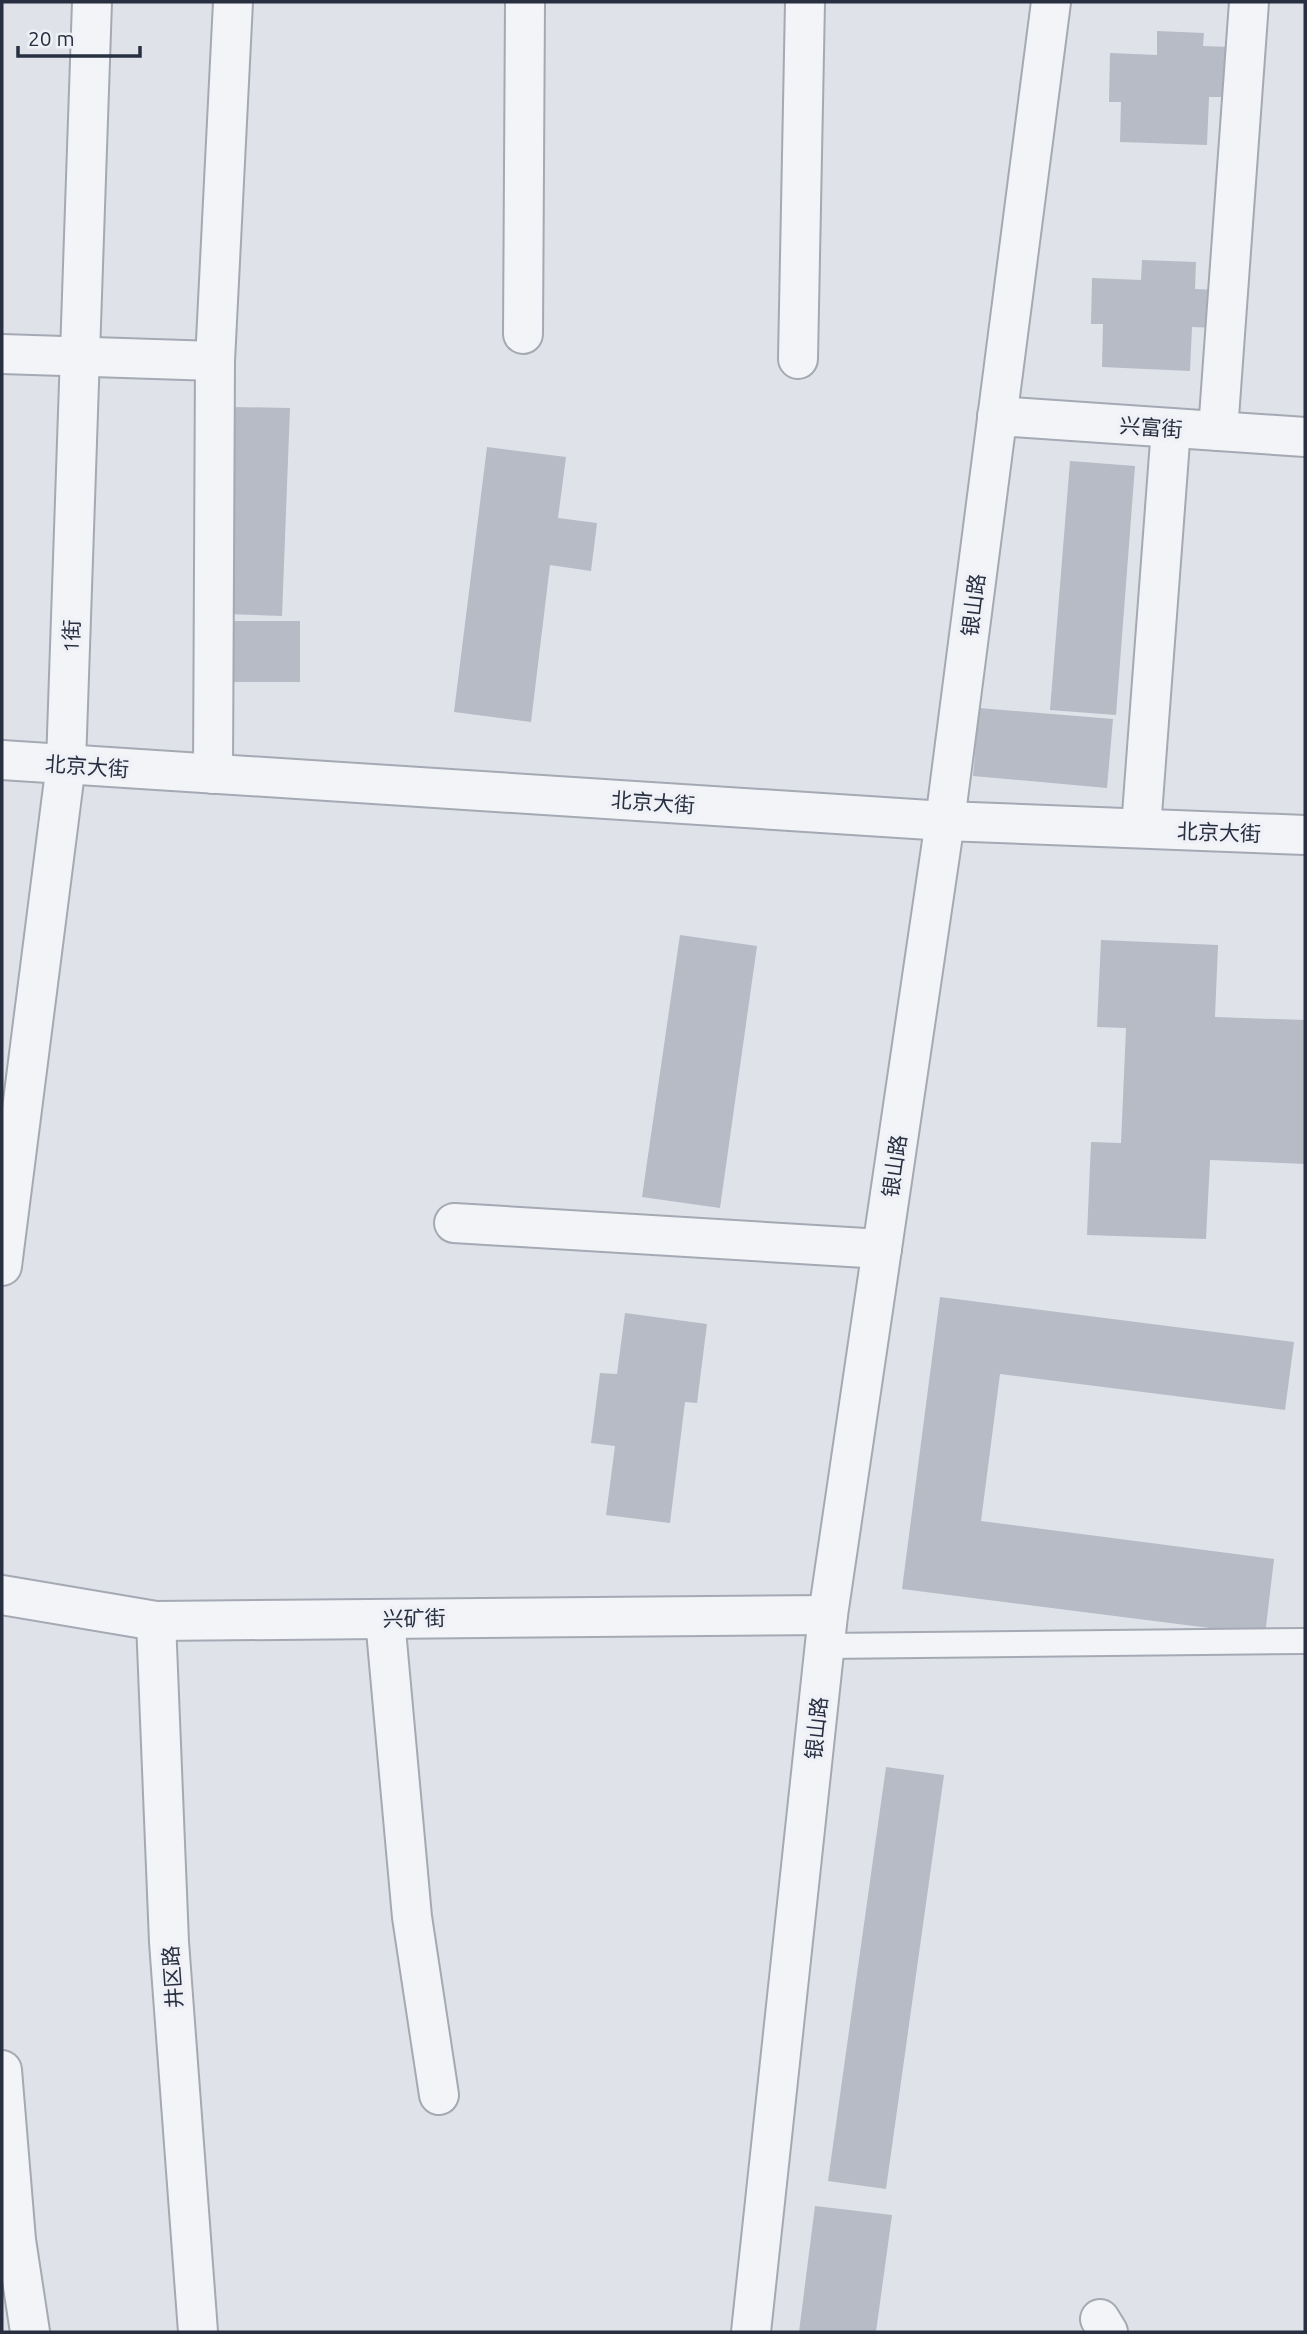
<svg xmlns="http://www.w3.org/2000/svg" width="1307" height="2334" font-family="Ubuntu,'Noto Sans SC',sans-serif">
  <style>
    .building { fill: #b6bbc6 }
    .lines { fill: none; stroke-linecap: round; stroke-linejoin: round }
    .service-casing { stroke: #a4a9b3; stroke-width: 28 }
    .minor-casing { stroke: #a4a9b3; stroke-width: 42 }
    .tertiary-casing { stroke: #a4a9b3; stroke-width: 42 }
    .service { stroke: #f2f4f7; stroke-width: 24 }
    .minor { stroke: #f2f4f7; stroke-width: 38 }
    .tertiary { stroke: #f2f4f7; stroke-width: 38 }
    .labels { text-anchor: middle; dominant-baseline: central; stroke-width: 7; stroke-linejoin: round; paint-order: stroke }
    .street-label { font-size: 21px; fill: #272f41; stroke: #eff1f7 }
  </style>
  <rect width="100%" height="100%" fill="#dfe2e9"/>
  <g class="building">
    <polygon points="1157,31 1204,33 1203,46 1230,47 1228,97 1209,97 1207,145 1120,142 1121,102 1109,102 1110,53 1157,55"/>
    <polygon points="1142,260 1196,262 1195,289 1219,290 1217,328 1192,327 1190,371 1102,367 1103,324 1091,324 1092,278 1141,280"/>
    <polygon points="233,407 290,408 282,616 225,614"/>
    <polygon points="487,447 566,457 558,518 597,523 591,571 550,565 531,722 454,712"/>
    <polygon points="1070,461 1135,466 1116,715 1050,710"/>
    <rect x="222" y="621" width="78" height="61"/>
    <polygon points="979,708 1113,719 1107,788 973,776"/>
    <polygon points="680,935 757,946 720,1208 642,1197"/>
    <polygon points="1101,940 1218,945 1215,1017 1305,1020 1305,1164 1210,1160 1206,1239 1087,1235 1091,1142 1121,1143 1126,1028 1097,1027"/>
    <polygon points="940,1297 1294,1342 1285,1410 1000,1374 981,1521 1274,1559 1265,1635 902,1589"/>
    <polygon points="625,1313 707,1324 697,1403 685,1402 670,1523 606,1515 615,1446 591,1443 600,1373 617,1374"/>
    <polygon points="886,1767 944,1775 886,2189 828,2181"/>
    <polygon points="815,2206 892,2215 876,2332 799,2332"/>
  </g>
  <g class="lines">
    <g class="service-casing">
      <polyline id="service" points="824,1646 1305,1641"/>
    </g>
    <g class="minor-casing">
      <g id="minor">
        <polyline points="523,334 525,2"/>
        <polyline points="2,354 215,361"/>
        <polyline points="798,359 805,2"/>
        <polyline points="997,416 1305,437"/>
        <polyline points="1218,431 1249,2"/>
        <polyline points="213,774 215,361 233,2"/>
        <polyline points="1141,828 1171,428"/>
        <polyline points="454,1223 882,1249"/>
        <polyline points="2,1266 66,764 92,2"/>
        <polyline points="2,1595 156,1621 828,1615"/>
        <polyline points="385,1619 412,1917 439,2095"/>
        <polyline points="156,1621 169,1942 198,2332"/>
        <polyline points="2,2070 16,2240 30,2332"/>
        <polyline points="1100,2319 1108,2332"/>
      </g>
    </g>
    <g class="tertiary-casing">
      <g id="tertiary">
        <polyline points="2,760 945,821 1305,835"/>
        <polyline points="751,2332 828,1615 945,821 1051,2"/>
      </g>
    </g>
    <use href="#service" class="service"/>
    <use href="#minor" class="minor"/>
    <use href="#tertiary" class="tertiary"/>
  </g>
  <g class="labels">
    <g class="street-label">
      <text transform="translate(1151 427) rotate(4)">兴富街</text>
      <text transform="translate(973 605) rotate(-83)">银山路</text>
      <text transform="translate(71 636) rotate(-88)">1街</text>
      <text transform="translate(87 766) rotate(4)">北京大街</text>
      <text transform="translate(653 802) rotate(4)">北京大街</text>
      <text transform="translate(1219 832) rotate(2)">北京大街</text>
      <text transform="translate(894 1166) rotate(-82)">银山路</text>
      <text transform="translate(414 1618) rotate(-1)">兴矿街</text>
      <text transform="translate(816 1728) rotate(-84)">银山路</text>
      <text transform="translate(172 1977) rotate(-94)">井区路</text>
    </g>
  </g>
  <rect width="1307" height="2334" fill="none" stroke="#272f41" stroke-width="7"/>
  <path d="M18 46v10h122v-10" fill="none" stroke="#272f41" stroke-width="3.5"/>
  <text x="28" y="46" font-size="21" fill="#272f41" stroke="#eff1f7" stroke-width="5" paint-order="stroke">20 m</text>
</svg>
